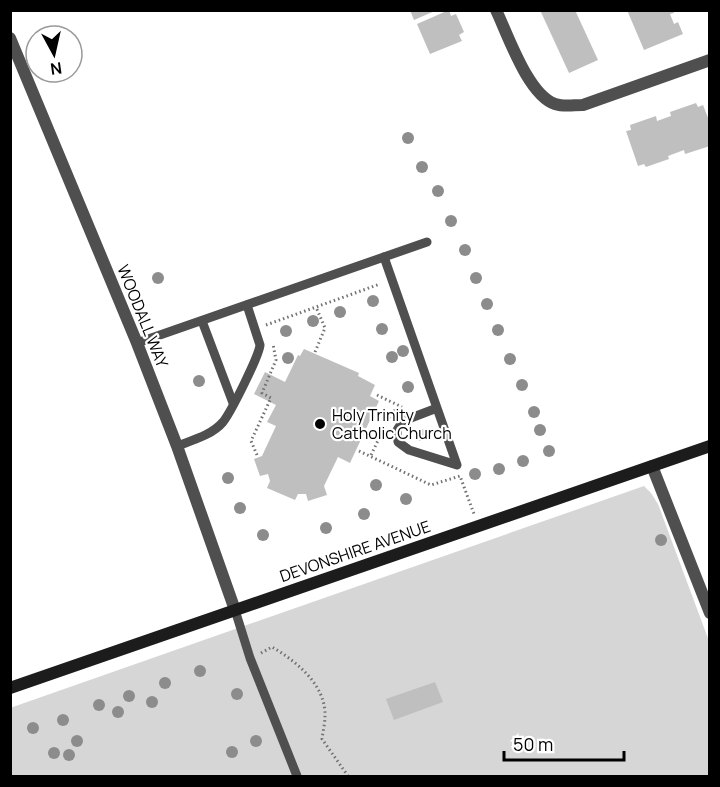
<svg xmlns="http://www.w3.org/2000/svg" width="720" height="787" font-family="Manrope,sans-serif">
  <style>
    .green { fill: #d6d6d6 }
    .building { fill: #bfbfbf }
    .lines { fill: none; stroke-linecap: round; stroke-linejoin: round }
    .path { stroke: #717171; stroke-width: 3; stroke-dasharray: 1.5 3; stroke-linecap: butt }
    .service { stroke: #4f4f4f; stroke-width: 9 }
    .minor { stroke: #4f4f4f; stroke-width: 12 }
    .secondary { stroke: #1c1c1c; stroke-width: 12 }
    .tree { fill: #8c8c8c }
    .poi-dot { fill: #000; stroke: #fff; stroke-width: 2 }
    .labels { text-anchor: middle; dominant-baseline: central; stroke-width: 4.5; stroke-linejoin: round; paint-order: stroke }
    .street-label { font-size: 16px; fill: #000; stroke: #fff }
    .poi-label { font-size: 16px; fill: #000; stroke: #fff; text-anchor: start }
  </style>
  <rect width="100%" height="100%" fill="#fff"/>
  <polygon class="green" points="644,486 651,493 658,504 709,641 709,776 11,776 10,708"/>
  <g class="building">
    <polygon points="410,10 437,10 414,20"/>
    <polygon points="449,10 451,16 456,14 464,32 459,35 462,41 430,54 417,24"/>
    <polygon points="540,10 575,10 598,60 569,73"/>
    <polygon points="627,10 673,10 674,13 670,14 674,24 678,22 683,34 644,50"/>
    <polygon points="696,103 698,107 703,105 710,123 710,146 685,154 684,150 668,156 669,159 646,167 644,164 638,166 626,131 631,130 630,125 656,116 657,121 671,116 670,112"/>
    <polygon points="304,349 359,373 358,376 375,385 370,396 379,401 350,463 338,457 324,486 327,495 308,501 306,494 298,494 295,500 267,488 270,481 268,474 260,476 254,459 262,456 276,426 267,422 276,405 254,394 265,372 285,382 298,355 300,356"/>
    <polygon points="435,682 443,702 394,720 386,699"/>
  </g>
  <g class="lines">
    <g class="path">
      <polyline points="266,325 380,284"/>
      <polyline points="315,352 325,328 316,307"/>
      <polyline points="377,395 402,407"/>
      <polyline points="389,418 392,412 399,408"/>
      <polyline points="359,451 431,485 460,476 474,514"/>
      <polyline points="257,455 251,441 271,398 262,393 276,360 273,344"/>
      <polyline points="371,455 385,426"/>
      <path d="M 261,653 L 272,647 C 296,661 326,685 325,716 C 325,723 323,731 322,739 L 348,776"/>
    </g>
    <g class="service">
      <polyline points="384,257 457,465 409,450 398,442 397,430 403,421 437,408"/>
      <polyline points="202,321 233,403"/>
      <polyline points="137,343 427,242"/>
      <path d="M 177,446 C 193,440 212,435 223,422 C 231,412 259,356 260,345 L 247,305"/>
      <polyline points="235,610 250,658 297,776"/>
    </g>
    <g class="minor">
      <path d="M 496,10 C 508,35 528,95 555,104 C 564,107 573,105 583,105 L 710,60"/>
      <polyline points="10,38 137,343 177,446 235,610"/>
      <polyline points="652,466 710,613"/>
    </g>
    <polyline class="secondary" points="10,688 710,446"/>
  </g>
  <g class="tree">
    <circle cx="408" cy="138" r="6"/>
    <circle cx="422" cy="167" r="6"/>
    <circle cx="438" cy="191" r="6"/>
    <circle cx="451" cy="221" r="6"/>
    <circle cx="465" cy="250" r="6"/>
    <circle cx="158" cy="278" r="6"/>
    <circle cx="476" cy="278" r="6"/>
    <circle cx="373" cy="301" r="6"/>
    <circle cx="487" cy="304" r="6"/>
    <circle cx="340" cy="312" r="6"/>
    <circle cx="313" cy="321" r="6"/>
    <circle cx="382" cy="329" r="6"/>
    <circle cx="498" cy="330" r="6"/>
    <circle cx="286" cy="331" r="6"/>
    <circle cx="403" cy="351" r="6"/>
    <circle cx="392" cy="357" r="6"/>
    <circle cx="288" cy="358" r="6"/>
    <circle cx="510" cy="359" r="6"/>
    <circle cx="199" cy="381" r="6"/>
    <circle cx="522" cy="385" r="6"/>
    <circle cx="408" cy="387" r="6"/>
    <circle cx="534" cy="412" r="6"/>
    <circle cx="540" cy="430" r="6"/>
    <circle cx="421" cy="435" r="6"/>
    <circle cx="549" cy="451" r="6"/>
    <circle cx="523" cy="461" r="6"/>
    <circle cx="499" cy="469" r="6"/>
    <circle cx="475" cy="474" r="6"/>
    <circle cx="228" cy="478" r="6"/>
    <circle cx="376" cy="485" r="6"/>
    <circle cx="406" cy="499" r="6"/>
    <circle cx="240" cy="508" r="6"/>
    <circle cx="364" cy="514" r="6"/>
    <circle cx="326" cy="528" r="6"/>
    <circle cx="263" cy="535" r="6"/>
    <circle cx="661" cy="540" r="6"/>
    <circle cx="200" cy="671" r="6"/>
    <circle cx="165" cy="683" r="6"/>
    <circle cx="237" cy="694" r="6"/>
    <circle cx="129" cy="696" r="6"/>
    <circle cx="152" cy="702" r="6"/>
    <circle cx="99" cy="705" r="6"/>
    <circle cx="118" cy="712" r="6"/>
    <circle cx="63" cy="720" r="6"/>
    <circle cx="33" cy="728" r="6"/>
    <circle cx="77" cy="741" r="6"/>
    <circle cx="256" cy="741" r="6"/>
    <circle cx="232" cy="752" r="6"/>
    <circle cx="54" cy="753" r="6"/>
    <circle cx="69" cy="755" r="6"/>
  </g>
  <circle class="poi-dot" cx="320" cy="424" r="6"/>
  <g class="labels">
    <g class="street-label">
      <text transform="translate(143 316) rotate(68)">WOODALL WAY</text>
      <text transform="translate(355 551) rotate(-19)">DEVONSHIRE AVENUE</text>
    </g>
    <g class="poi-label">
      <text x="332" y="415">Holy Trinity<tspan x="332" dy="18">Catholic Church</tspan></text>
    </g>
  </g>
  <rect width="720" height="787" fill="none" stroke="#000000" stroke-width="24"/>
  <g transform="translate(54 54) rotate(172)"><circle r="28" fill="#ffffff" stroke="#999999" stroke-width="1.5"/>
  <path d="M0-4.5L10 22L0 15L-10 22Z" fill="#000000"/>
  <text y="-9" font-size="16" font-weight="bold" text-anchor="middle" fill="#000000">N</text>
  </g>
  <path d="M504 751v9h120v-9" fill="none" stroke="#000000" stroke-width="3"/>
  <text x="513" y="751" font-size="18" fill="#000000" stroke="#ffffff" stroke-width="4.5" paint-order="stroke">50 m</text>
</svg>
